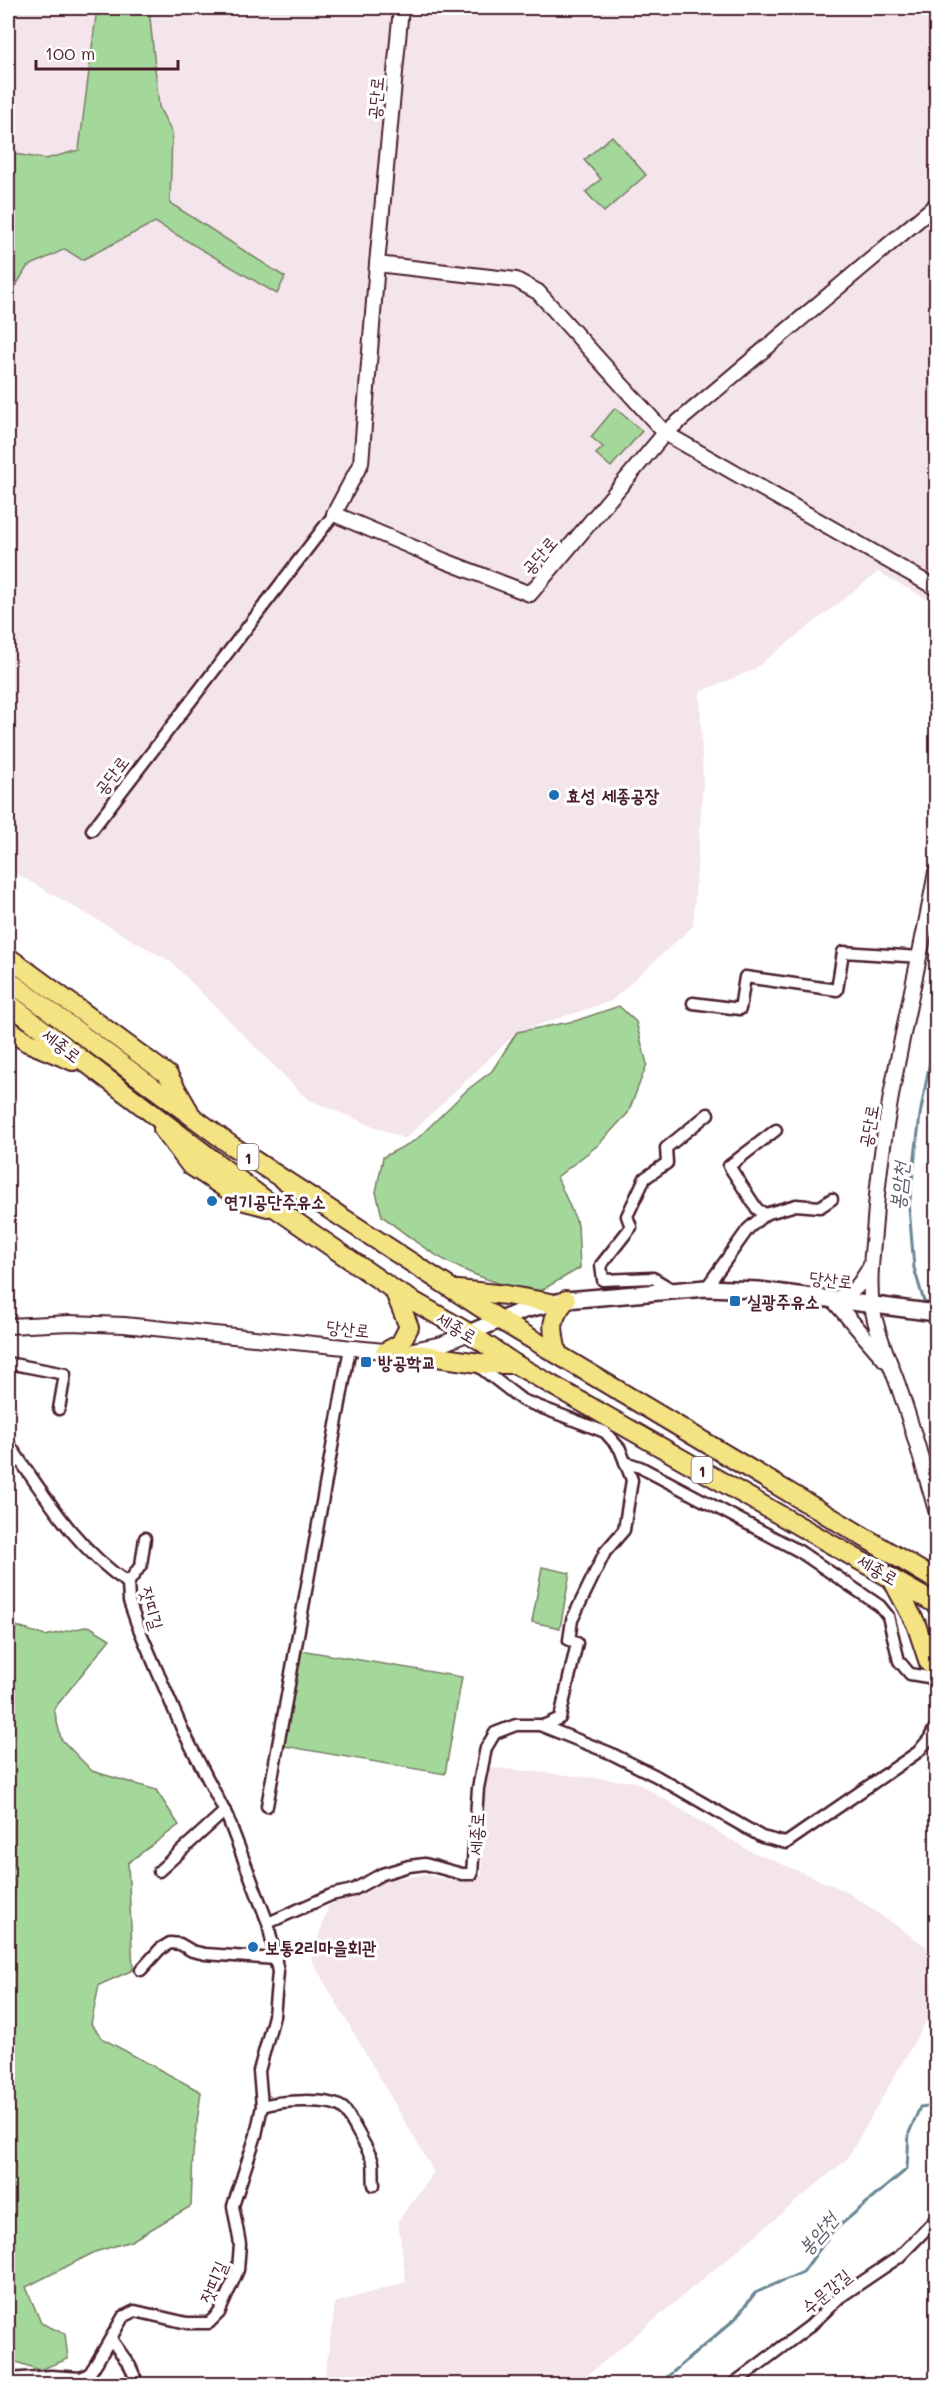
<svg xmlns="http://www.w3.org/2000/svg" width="944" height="2392" font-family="Mali,'Poor Story',sans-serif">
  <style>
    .built { fill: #f4e4ec }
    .green { fill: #a4d89b; stroke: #777c63; stroke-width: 1.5 }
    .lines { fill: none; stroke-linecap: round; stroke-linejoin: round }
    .stream { stroke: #688693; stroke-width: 3 }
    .minor-casing { stroke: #4a1f2b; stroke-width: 15 }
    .tertiary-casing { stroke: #4a1f2b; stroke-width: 18 }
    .secondary-casing { stroke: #4a1f2b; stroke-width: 20 }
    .primary-casing { stroke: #4a1f2b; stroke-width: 22 }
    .trunk-casing { stroke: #4a1f2b; stroke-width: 22 }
    .minor { stroke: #fff; stroke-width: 10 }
    .tertiary { stroke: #fff; stroke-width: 14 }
    .secondary { stroke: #fff; stroke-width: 15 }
    .primary { stroke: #f4e382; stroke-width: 18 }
    .trunk { stroke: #f4e382; stroke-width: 18 }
    .poi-dot { fill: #1f6fb2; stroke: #fff; stroke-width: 2 }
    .labels { text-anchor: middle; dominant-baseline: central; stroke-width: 6; stroke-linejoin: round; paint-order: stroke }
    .shield { fill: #fff; stroke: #80626b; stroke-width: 1.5 }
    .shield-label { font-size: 16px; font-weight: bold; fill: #4a1f2b }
    .street-label { font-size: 18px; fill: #4a1f2b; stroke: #fff }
    .poi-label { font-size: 18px; font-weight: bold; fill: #4a1f2b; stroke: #fff; text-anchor: start }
    .water-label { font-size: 20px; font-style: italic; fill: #5c5b68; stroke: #fff }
  </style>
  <rect width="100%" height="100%" fill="#fff"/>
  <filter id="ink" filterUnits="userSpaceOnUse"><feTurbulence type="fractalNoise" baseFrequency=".0167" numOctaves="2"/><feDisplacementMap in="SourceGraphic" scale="12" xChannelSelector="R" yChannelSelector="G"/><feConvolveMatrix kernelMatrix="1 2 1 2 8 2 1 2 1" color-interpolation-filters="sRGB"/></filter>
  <g filter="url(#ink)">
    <g class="built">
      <polygon points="8,8 936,8 936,604 878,572 753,670 700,692 703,785 693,926 611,1001 517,1032 405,1139 307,1099 171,962 8,869"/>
      <polygon points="485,1767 636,1782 746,1849 846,1891 927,1947 935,2006 847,2159 577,2384 324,2384 335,2303 406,2282 398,2221 434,2172 311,1959 329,1905 385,1880 425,1875 452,1880 482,1875"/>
    </g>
    <g class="green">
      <polygon points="97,8 149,8 159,107 172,133 170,203 285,277 277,294 155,222 82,260 65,249 27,267 8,299 8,144 14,154 46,159 79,150"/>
      <polygon points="612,136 646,175 604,212 586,192 601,179 584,160"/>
      <polygon points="615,408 642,431 611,467 596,454 603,447 591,437"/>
      <path d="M 619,1006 L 636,1022 L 647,1064 L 628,1113 L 598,1145 L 557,1177 L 578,1225 L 580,1268 L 535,1294 C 509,1286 481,1279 456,1266 C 429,1253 405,1234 382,1216 L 376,1192 L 383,1157 L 416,1140 L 467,1090 L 492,1071 L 517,1032 L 575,1021 Z"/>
      <polygon points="542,1567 570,1573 560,1628 532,1622"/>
      <polygon points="13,1625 45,1636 89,1626 110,1639 54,1709 61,1739 92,1771 156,1790 179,1825 128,1863 133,1970 99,1985 91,2024 103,2039 201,2092 193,2153 191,2206 131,2241 95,2252 26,2287 41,2323 65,2334 68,2359 39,2370 8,2359 8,1626"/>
      <polygon points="300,1650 462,1677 445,1774 284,1746"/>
    </g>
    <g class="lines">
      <g class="stream">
        <polyline points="926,1308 914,1268 909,1207 920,1115 936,1029"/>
        <polyline points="928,1317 936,1344"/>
        <polyline points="659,2384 735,2319 755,2293 803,2272 832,2232 907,2169 909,2133 920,2107 936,2105"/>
      </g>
      <g class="minor-casing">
        <g id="minor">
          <polyline points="92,830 334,514"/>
          <polyline points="693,1003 740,1009 745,977 837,990 843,952 920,957"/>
          <polyline points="765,1214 796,1205 820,1207 832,1199"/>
          <polyline points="706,1288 748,1229 765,1214 757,1209 729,1166 776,1130"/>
          <polyline points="675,1291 653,1278 603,1280 601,1265 631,1227 627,1216 645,1178 667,1163 666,1148 708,1114"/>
          <polyline points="8,1363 65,1374 59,1409"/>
          <polyline points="477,1365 522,1400 605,1432 620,1449 632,1480 624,1530 605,1552 572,1620 569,1640 577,1643 560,1718 543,1726"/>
          <path d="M 8,1443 C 44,1494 75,1548 128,1583 L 129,1601 L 137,1624 L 183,1731 L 227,1816 L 268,1923 L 278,1972 L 274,2016 L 259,2071 L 262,2106 L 256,2135 L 233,2206 L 240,2244 L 238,2270 L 219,2313 L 209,2323 L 187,2323 L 135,2311 L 123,2317 L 97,2362 L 90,2373 L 81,2378 L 51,2376 L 8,2379"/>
          <polyline points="625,1462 640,1467 799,1551 880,1606 888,1616 899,1661 910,1674 934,1678"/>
          <polyline points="128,1583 141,1565 145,1538"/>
          <polyline points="932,1672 936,1690"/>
          <polyline points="267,1806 350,1348"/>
          <polyline points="159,1871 225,1811"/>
          <polyline points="268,1923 331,1895 353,1890 382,1874 409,1866 425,1864 462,1874 472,1874 478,1788 486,1748 495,1733 516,1725 540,1725 610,1753 656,1776 762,1837 786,1843 918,1752 929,1739 936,1726"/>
          <polyline points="141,1970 160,1949 170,1943 180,1944 192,1951 205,1954 276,1959"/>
          <path d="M 262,2106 C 279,2101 330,2097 344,2109 C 347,2112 372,2157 373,2162 C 374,2169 373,2177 374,2185"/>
          <polyline points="111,2339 130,2366 138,2384"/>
          <polyline points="733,2384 810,2326 840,2297 899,2257 936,2219"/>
        </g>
      </g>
      <g class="tertiary-casing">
        <g id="tertiary">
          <polyline points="401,8 377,264 516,280 538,292 665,433 936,588"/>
          <polyline points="377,264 361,463 334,514 445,561 530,594 665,433 936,205"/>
          <path d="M 936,872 C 915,988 883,1103 875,1220 C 873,1248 868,1279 872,1306 C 877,1336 890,1361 899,1388 C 913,1428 924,1469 936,1510"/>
          <path d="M 871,1265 C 859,1287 856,1291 833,1300 L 885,1360"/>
          <polyline points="8,1326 70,1323 124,1325 394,1352"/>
          <polyline points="413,1350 442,1344 469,1333"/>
        </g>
      </g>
      <g class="secondary-casing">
        <polyline id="secondary" points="469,1333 524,1310 566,1300 706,1288 759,1290 936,1313"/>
      </g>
      <g class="primary-casing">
        <g id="primary">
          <polyline points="500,1320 936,1580"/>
          <polyline points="469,1333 515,1364 936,1604"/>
          <polyline points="402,1352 486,1364 515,1364"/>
          <path d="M 557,1353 C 552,1328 549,1320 566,1300"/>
          <polyline points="892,1579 916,1624 929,1663 936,1645"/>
        </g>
      </g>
      <g class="trunk-casing">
        <g id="trunk">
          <polyline points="8,957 168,1075 189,1111"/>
          <polyline points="8,980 232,1146 500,1320"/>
          <polyline points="8,1003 277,1209 394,1290 469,1333"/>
          <polyline points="8,1029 27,1042 73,1061"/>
          <polyline points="163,1129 190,1165 245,1201 268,1207"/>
          <polyline points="458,1290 506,1295 551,1303"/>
          <polyline points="385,1352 400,1344 409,1327 394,1290"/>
        </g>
      </g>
      <use href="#minor" class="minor"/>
      <use href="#tertiary" class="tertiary"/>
      <use href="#secondary" class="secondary"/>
      <use href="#primary" class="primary"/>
      <use href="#trunk" class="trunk"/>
    </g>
  </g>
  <g class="poi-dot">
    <circle cx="554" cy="795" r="6"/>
    <circle cx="212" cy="1201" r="6"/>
    <rect x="729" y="1295" width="12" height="12" rx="3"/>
    <rect x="360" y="1356" width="12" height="12" rx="3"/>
    <circle cx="253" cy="1947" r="6"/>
  </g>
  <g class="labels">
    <g class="shield">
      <rect x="237.5" y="1144" width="21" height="26" rx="4.5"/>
      <rect x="691.5" y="1457" width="21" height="26" rx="4.5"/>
    </g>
    <g class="shield-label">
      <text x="248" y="1157">1</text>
      <text x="702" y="1470">1</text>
    </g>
    <g class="street-label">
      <text transform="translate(375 98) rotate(-85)">공단로</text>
      <text transform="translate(539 555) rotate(-49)">공단로</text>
      <text transform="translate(111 775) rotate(-52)">공단로</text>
      <text transform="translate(62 1045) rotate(38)">세종로</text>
      <text transform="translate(868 1126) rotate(-80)">공단로</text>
      <text transform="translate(831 1279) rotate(6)">당산로</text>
      <text transform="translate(457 1327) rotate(31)">세종로</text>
      <text transform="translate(348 1328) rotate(6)">당산로</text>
      <text transform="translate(878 1569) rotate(30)">세종로</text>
      <text transform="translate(152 1608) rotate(74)">잣띠길</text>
      <text transform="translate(476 1834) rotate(-87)">세종로</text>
      <text transform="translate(213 2282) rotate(-67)">잣띠길</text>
      <text transform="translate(826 2291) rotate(-40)">수문강길</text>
    </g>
    <g class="poi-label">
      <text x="566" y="795">효성 세종공장</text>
      <text x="224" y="1201">연기공단주유소</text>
      <text x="747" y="1301">실광주유소</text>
      <text x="378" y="1362">방공학교</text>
      <text x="265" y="1947">보통2리마을회관</text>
    </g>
    <g class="water-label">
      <text transform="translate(898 1186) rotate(-84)">봉암천</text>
      <text transform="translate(817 2233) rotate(-49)">봉암천</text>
    </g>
  </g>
  <rect width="944" height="2392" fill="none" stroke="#fff" stroke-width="30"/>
  <rect x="15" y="15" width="914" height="2362" fill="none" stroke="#4a1f2b" stroke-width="2" filter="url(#ink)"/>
  <path d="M36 60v9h142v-9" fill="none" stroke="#4a1f2b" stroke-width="3"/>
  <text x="45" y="60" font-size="18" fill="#4a1f2b" stroke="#ffffff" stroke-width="4.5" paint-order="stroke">100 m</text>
</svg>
